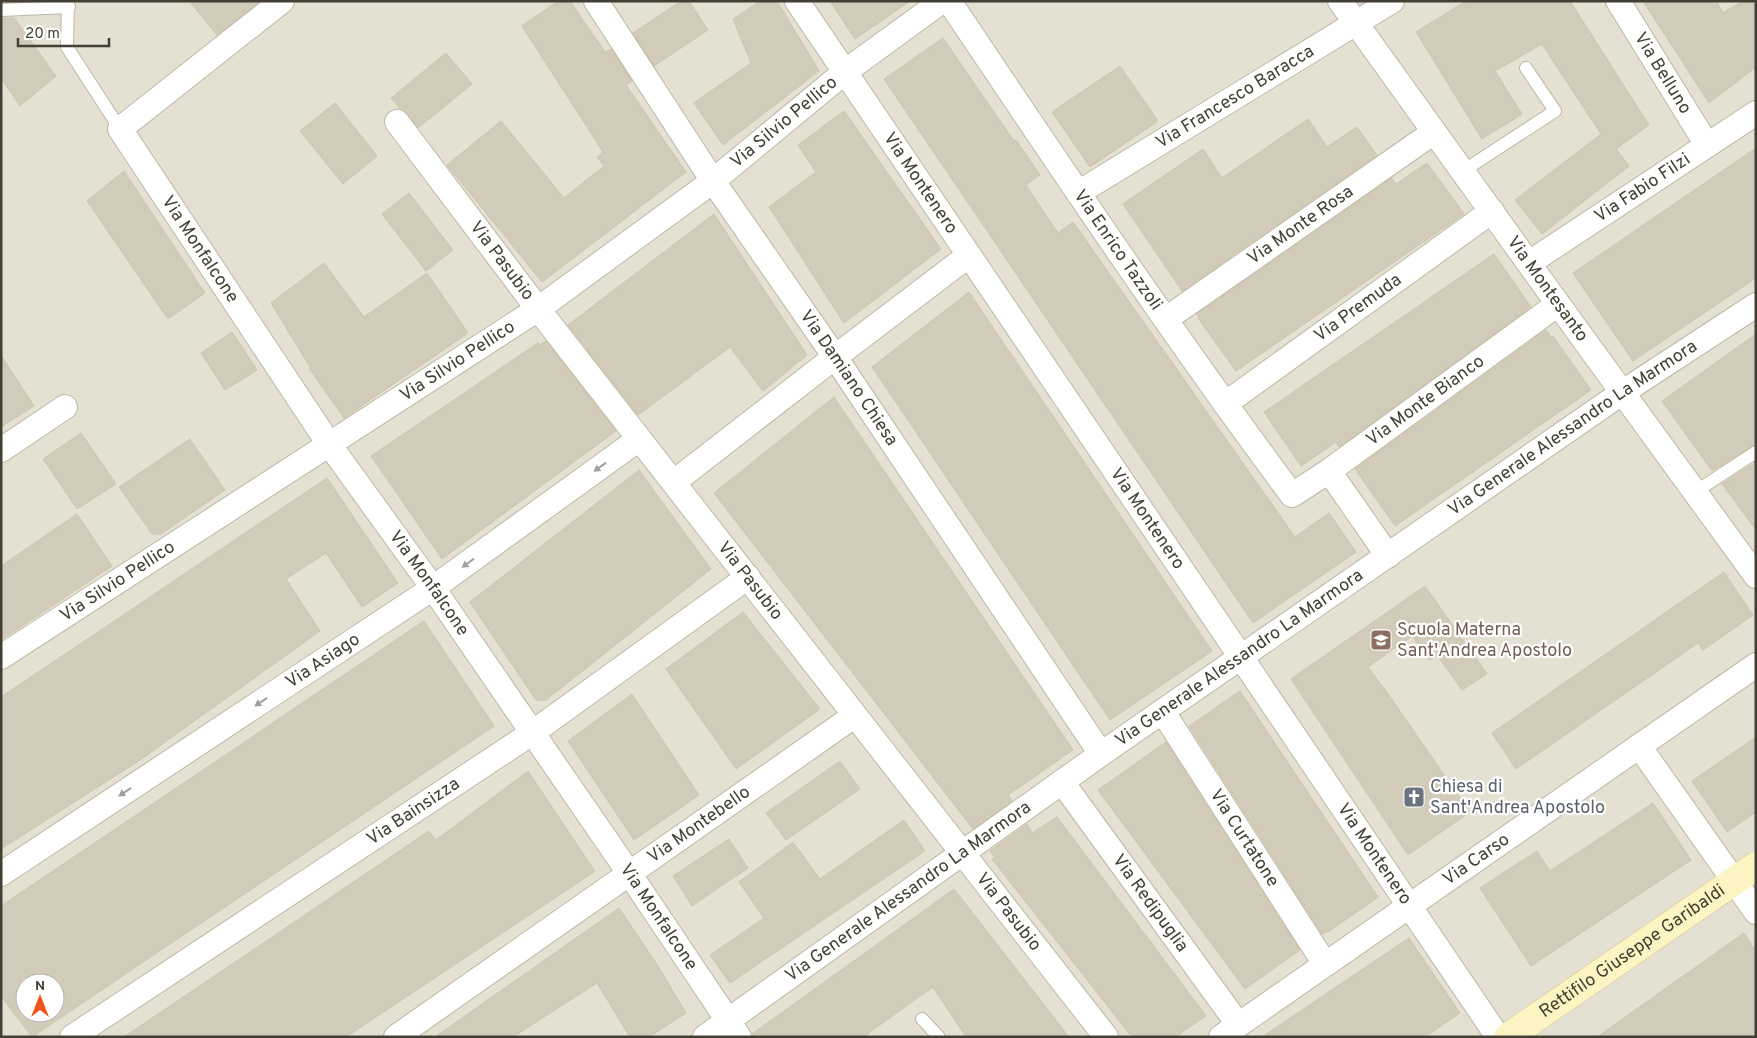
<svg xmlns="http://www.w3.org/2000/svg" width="1757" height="1038" font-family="Overpass,sans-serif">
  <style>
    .residential { fill: #e5e1d2; fill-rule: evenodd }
    .building { fill: #d2cbba; stroke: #cdc4ad; fill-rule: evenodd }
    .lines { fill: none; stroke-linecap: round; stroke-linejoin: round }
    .lane-casing { stroke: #bcb7a7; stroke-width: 14 }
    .street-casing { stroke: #bcb7a7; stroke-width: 26 }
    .secondary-casing { stroke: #d0c795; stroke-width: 29 }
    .lane { stroke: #fff; stroke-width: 12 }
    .street { stroke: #fff; stroke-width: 24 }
    .secondary { stroke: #fcf5c3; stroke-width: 28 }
    .oneway { fill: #a19f9a }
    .labels { text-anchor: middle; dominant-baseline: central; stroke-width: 4.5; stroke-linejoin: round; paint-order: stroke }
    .street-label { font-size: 18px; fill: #433f34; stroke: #fff }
    .education-label { font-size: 18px; fill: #785e54; stroke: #fff; text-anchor: start }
    .worship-label { font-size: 18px; fill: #5b616d; stroke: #fff; text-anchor: start }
  </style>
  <rect width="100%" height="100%" fill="#f1efe4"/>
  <path class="residential" d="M 1,1 L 1756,1 L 1756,1037 L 1,1037 ZM 25,983 L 55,983 L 55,1013 L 25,1013 Z"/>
  <g class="building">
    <polygon points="189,1 260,1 217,35"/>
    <polygon points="558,1 570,1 605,52 611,49 632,81 626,85 686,172 542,282 447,165 501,121 564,198 604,166 597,157 603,152 522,26"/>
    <polygon points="681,1 689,1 708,30 654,66 633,33"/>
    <polygon points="760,1 777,1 819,71 723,145 694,103 751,63 733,19"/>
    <polygon points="830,1 910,1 855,39"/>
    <polygon points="1466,1 1570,1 1649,125 1616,149 1629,166 1542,234 1515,200 1601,134 1542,44 1495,71 1522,114 1482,139 1416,32"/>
    <polygon points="1643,1 1716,1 1723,13 1743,1 1756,1 1756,67 1709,103"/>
    <polygon points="1,18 14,18 56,76 20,106 1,78"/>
    <polygon points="943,38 1014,141 1016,140 1040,175 1026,185 1058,233 1073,222 1295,537 1329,513 1356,552 1253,623 884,79"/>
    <polygon points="446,53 472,84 418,128 408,114 400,109 391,98"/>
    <polygon points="1120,66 1158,121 1090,167 1052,112"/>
    <polygon points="335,103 377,156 343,184 300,131"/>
    <polygon points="844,111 941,249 844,323 769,207 816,172 798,145"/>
    <polygon points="1308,119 1327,147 1357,127 1377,155 1182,291 1123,204 1203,149 1222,178"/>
    <polygon points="1756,148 1756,278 1633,361 1573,273"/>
    <polygon points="1427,163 1464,214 1236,371 1198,318 1199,317 1197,314 1392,178 1396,184"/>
    <polygon points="124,171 205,293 168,319 87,201"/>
    <polygon points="409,193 453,250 426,271 382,214"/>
    <polygon points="714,214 807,355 763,391 730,347 638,415 568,325"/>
    <polygon points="1494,254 1531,307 1339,447 1336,442 1301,466 1264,412"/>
    <polygon points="324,263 364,317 427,273 468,333 344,418 309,368 310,367 271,303"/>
    <polygon points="969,292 1212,651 1110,720 872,367"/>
    <polygon points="1546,330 1551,337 1553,336 1591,390 1395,526 1355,469"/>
    <polygon points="232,332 257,370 225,390 201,353"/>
    <polygon points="1756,334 1756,444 1712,471 1662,401"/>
    <polygon points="546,341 616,431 442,559 371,456 538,343 540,345"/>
    <polygon points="1,355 34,406 1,427"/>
    <polygon points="834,397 1073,750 1008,795 1012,801 973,829 714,493"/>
    <polygon points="81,433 116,484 77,509 43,459"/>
    <polygon points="190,439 225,490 161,534 152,534 119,487"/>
    <polygon points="1756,462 1756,530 1722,484"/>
    <polygon points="639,470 711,569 546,700 536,700 470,602"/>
    <polygon points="327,478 398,583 362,607 326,553 286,579 320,631 140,760 1,849 1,697"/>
    <polygon points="77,514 112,566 1,640 1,566"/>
    <polygon points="1724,572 1753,615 1703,650 1698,643 1516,769 1492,733"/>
    <polygon points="1425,586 1487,674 1462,690 1437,655 1430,660 1412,636 1368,667 1386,691 1470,812 1408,855 1291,679"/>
    <polygon points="743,612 820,709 736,769 666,669"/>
    <path d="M 424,621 L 494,726 L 32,1037 L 1,996 L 1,906 ZM 25,983 L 55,983 L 55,1013 L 25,1013 Z"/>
    <polygon points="1240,691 1378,897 1328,932 1327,931 1322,934 1189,726"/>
    <polygon points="632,694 699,795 634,840 568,741"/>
    <polygon points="1756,737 1756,812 1727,832 1692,781"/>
    <polygon points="1166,742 1300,950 1245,989 1098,790"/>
    <polygon points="840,761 860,789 786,840 766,813"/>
    <polygon points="528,771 594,870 594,872 346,1037 124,1037 429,831 436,840"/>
    <polygon points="1653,803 1691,860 1531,966 1480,888 1537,851 1550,871"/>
    <polygon points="1057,817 1206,1016 1175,1037 1132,1037 992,859 995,857 990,851 1027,824 1032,833"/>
    <polygon points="904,820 925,851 730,983 710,955 764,918 739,882 793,842 820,879"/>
    <polygon points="729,839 748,868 692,906 673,876"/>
    <polygon points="954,889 1069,1037 966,1037 933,987 863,1037 753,1037 752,1034"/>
    <polygon points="619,908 658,966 686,1013 649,1037 630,1037 597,983 513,1037 435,1037"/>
    <polygon points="1744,933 1756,952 1756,1037 1597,1037"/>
    <polygon points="1409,938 1460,1013 1425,1037 1262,1037"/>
  </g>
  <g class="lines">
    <g class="lane-casing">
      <g id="lane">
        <polyline points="68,1 67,47 120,129"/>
        <polyline points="1,10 69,7"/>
        <polyline points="1463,171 1555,111 1526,68"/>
        <polyline points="1695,492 1756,452"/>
        <polyline points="922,1019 939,1037"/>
      </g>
    </g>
    <g class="street-casing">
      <g id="street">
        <path id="s1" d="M 282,1 L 120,129 L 329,444 L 433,588 L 629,873 L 739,1037"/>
        <path id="s2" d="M 596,1 L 713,181 L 835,357 L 1101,754"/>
        <path id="s3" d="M 797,1 L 1498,1037"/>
        <path id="s4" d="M 949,1 C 1061,168 1172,334 1292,495 L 1329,471 L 1558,304"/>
        <path id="s5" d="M 1340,1 L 1558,304 L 1756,576"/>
        <path id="s6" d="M 1618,1 L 1707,145"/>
        <path id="s7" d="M 397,122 L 538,309 L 1106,1037"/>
        <path id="s8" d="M 1078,193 L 1392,1"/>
        <path id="s9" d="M 1529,263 L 1756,113"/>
        <path id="s10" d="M 1166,319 L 1434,132"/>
        <path id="s11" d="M 1225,404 L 1492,211"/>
        <polyline points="1,450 65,407"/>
        <polyline points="1329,471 1388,556"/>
        <polyline points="674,482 835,357 968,256"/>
        <path id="s12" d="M 1,657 L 538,309 L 713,181 L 846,71 L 942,1"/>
        <path id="s13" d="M 1163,712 L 1325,964"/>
        <polyline points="1639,746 1756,912"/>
        <path id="s14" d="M 1062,782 L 1238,1024"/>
        <path id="s15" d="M 1,874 L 433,588 L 639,439"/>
        <path id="s16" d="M 72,1037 L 532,733 L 748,577"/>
        <path id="s17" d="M 396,1037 L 854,716"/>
        <path id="s18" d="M 705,1037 L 1101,754 L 1623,392 L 1756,305"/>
        <path id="s19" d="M 1221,1037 L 1756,665"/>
      </g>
    </g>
    <g class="secondary-casing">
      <g id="secondary">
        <path id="s20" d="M 1508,1037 L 1756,866"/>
      </g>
    </g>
    <use href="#lane" class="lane"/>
    <use href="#street" class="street"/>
    <use href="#secondary" class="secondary"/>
  </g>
  <defs><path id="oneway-solid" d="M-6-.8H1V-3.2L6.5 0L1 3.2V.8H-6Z" transform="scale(1.25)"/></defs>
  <g class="oneway">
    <use href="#oneway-solid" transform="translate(600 467) rotate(144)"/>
    <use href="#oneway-solid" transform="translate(468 563) rotate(144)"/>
    <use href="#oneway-solid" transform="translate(261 702) rotate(147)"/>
    <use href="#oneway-solid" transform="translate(125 792) rotate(147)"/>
  </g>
  <defs>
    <g id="school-square" transform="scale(1.125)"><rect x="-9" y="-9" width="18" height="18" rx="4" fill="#8d6e63" stroke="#fff"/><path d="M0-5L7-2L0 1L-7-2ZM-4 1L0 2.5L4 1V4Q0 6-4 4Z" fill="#fff"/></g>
    <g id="church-square" transform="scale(1.125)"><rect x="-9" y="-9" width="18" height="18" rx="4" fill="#6b7280" stroke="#fff"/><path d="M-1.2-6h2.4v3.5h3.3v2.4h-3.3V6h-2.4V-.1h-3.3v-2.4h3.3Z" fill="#fff"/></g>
  </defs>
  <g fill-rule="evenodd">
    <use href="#school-square" x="1381" y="640"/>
    <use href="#church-square" x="1414" y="797"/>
  </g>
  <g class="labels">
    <g class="street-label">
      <text stroke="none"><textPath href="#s6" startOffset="85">Via Belluno</textPath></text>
      <text stroke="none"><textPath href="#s8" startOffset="184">Via Francesco Baracca</textPath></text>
      <text stroke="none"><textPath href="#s12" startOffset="949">Via Silvio Pellico</textPath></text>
      <text stroke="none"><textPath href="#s3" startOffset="220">Via Montenero</textPath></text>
      <text stroke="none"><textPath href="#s9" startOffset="136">Via Fabio Filzi</textPath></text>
      <text stroke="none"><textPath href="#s10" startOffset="164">Via Monte Rosa</textPath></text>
      <text stroke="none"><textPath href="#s1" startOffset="351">Via Monfalcone</textPath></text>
      <text stroke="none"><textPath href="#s4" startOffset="301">Via Enrico Tazzoli</textPath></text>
      <text stroke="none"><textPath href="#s7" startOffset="174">Via Pasubio</textPath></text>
      <text stroke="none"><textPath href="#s5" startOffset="355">Via Montesanto</textPath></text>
      <text stroke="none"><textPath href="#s11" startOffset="164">Via Premuda</textPath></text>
      <text stroke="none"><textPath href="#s12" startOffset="544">Via Silvio Pellico</textPath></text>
      <text stroke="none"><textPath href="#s2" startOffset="454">Via Damiano Chiesa</textPath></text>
      <text stroke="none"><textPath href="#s4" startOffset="765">Via Monte Bianco</textPath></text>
      <text stroke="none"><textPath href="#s18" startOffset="1060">Via Generale Alessandro La Marmora</textPath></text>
      <text stroke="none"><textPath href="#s3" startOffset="625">Via Montenero</textPath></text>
      <text stroke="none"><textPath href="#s12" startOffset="139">Via Silvio Pellico</textPath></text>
      <text stroke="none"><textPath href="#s7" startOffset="579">Via Pasubio</textPath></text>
      <text stroke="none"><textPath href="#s1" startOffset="756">Via Monfalcone</textPath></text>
      <text stroke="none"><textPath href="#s18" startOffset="655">Via Generale Alessandro La Marmora</textPath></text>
      <text stroke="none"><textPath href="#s15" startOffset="386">Via Asiago</textPath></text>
      <text stroke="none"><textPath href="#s16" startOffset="409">Via Bainsizza</textPath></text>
      <text stroke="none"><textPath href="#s17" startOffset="370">Via Montebello</textPath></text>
      <text stroke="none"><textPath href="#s13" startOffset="150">Via Curtatone</textPath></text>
      <text stroke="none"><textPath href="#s3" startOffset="1030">Via Montenero</textPath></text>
      <text stroke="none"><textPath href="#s19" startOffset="311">Via Carso</textPath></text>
      <text stroke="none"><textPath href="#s18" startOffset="250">Via Generale Alessandro La Marmora</textPath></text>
      <text stroke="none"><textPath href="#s14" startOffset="150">Via Redipuglia</textPath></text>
      <text stroke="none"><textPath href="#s7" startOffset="999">Via Pasubio</textPath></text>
      <text stroke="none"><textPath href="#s1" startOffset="1161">Via Monfalcone</textPath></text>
      <text stroke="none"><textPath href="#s20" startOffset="151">Rettifilo Giuseppe Garibaldi</textPath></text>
    </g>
    <g class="education-label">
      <text x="1397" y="630">Scuola Materna<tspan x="1397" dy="21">Sant'Andrea Apostolo</tspan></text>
    </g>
    <g class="worship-label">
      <text x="1430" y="787">Chiesa di<tspan x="1430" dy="21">Sant'Andrea Apostolo</tspan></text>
    </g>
  </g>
  <rect width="1757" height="1038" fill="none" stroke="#433f34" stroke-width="5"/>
  <g transform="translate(40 998)"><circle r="24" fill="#ffffff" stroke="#b4b2ae"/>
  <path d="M0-4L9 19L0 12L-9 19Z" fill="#f1531a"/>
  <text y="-8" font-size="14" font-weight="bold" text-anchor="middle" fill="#433f34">N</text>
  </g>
  <path d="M18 38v8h91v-8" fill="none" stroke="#433f34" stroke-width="2.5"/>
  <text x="25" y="38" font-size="15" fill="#433f34" stroke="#ffffff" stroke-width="4" paint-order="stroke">20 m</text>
</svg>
